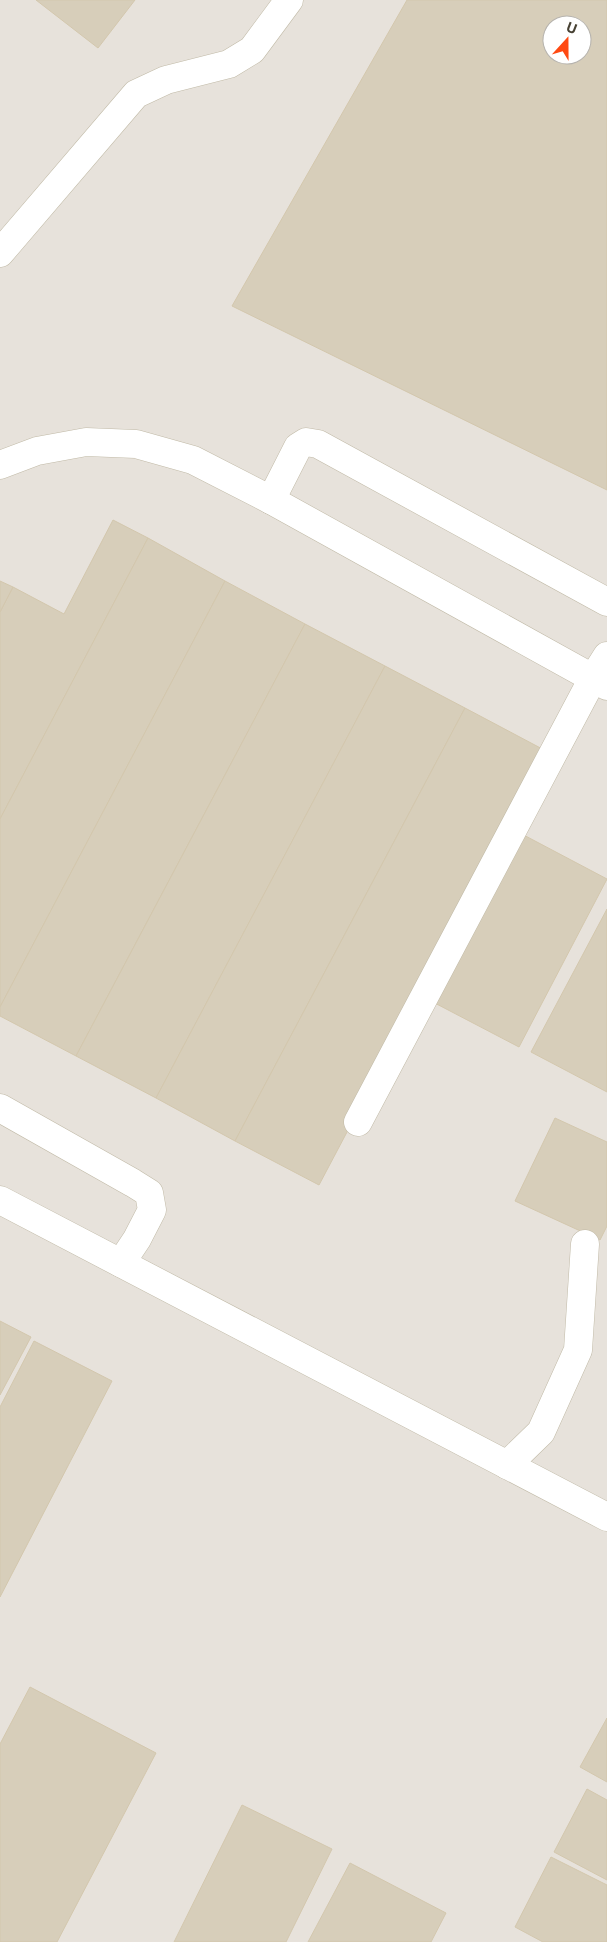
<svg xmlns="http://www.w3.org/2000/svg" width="607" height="1942" font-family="'Open Sans',sans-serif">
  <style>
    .industrial { fill: #e7e2db; fill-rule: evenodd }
    .building { fill: #d7ceba; stroke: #d3c7ad; fill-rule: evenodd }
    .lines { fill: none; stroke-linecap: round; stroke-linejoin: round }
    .minor-casing { stroke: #c1baa7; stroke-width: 29 }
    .minor { stroke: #fff; stroke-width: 28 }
  </style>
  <rect width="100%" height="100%" fill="#f4f1e6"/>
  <path class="industrial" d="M 0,0 L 607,0 L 607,1942 L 0,1942 ZM 552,25 L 582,25 L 582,55 L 552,55 Z"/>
  <g class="building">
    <polygon points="36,0 135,0 98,48"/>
    <path d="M 407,0 L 607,0 L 607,490 L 232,306 ZM 552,25 L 582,25 L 582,55 L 552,55 Z"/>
    <polygon points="113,520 148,538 0,819 0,612 13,587 64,614"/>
    <polygon points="148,538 225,581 0,1007 0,819"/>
    <polygon points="0,581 13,587 0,612"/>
    <polygon points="225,581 305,624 76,1056 0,1016 0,1007"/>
    <polygon points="305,624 385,666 156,1098 76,1056"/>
    <polygon points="385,666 465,708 235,1141 156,1098"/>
    <polygon points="465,708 548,752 319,1185 235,1141"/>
    <polygon points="518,832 607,879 519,1047 429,1000"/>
    <polygon points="607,909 607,1092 531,1052"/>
    <polygon points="555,1118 607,1142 607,1226 600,1240 515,1201"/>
    <polygon points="0,1321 31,1337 0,1395"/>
    <polygon points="34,1341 112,1381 0,1597 0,1407"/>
    <polygon points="30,1687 156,1753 57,1942 0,1942 0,1744"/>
    <polygon points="607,1718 607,1782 580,1767"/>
    <polygon points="587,1789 607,1800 607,1880 554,1852"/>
    <polygon points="242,1805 332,1849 286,1942 174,1942"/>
    <polygon points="551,1857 607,1885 607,1942 543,1942 515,1927"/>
    <polygon points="350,1863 446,1913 431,1942 308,1942"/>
  </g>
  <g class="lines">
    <g class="minor-casing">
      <g id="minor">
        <polyline points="0,253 136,94 166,80 229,64 252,50 289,0"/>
        <polyline points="0,465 37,451 86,442 136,444 193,460 271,500 607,686"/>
        <polyline points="271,500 298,447 306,442 318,444 607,602"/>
        <polyline points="0,1108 133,1183 149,1193 152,1210 137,1239 121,1263"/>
        <polyline points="358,1122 593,678 607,656"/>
        <polyline points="0,1200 607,1517"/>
        <polyline points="507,1465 541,1432 578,1350 585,1244"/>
      </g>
    </g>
    <use href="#minor" class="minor"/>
  </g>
  <g transform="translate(567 40) rotate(21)"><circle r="24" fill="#ffffff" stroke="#b6b3ae"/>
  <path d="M0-4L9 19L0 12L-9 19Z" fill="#ff4912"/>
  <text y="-8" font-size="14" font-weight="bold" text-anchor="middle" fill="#484234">U</text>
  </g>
</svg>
